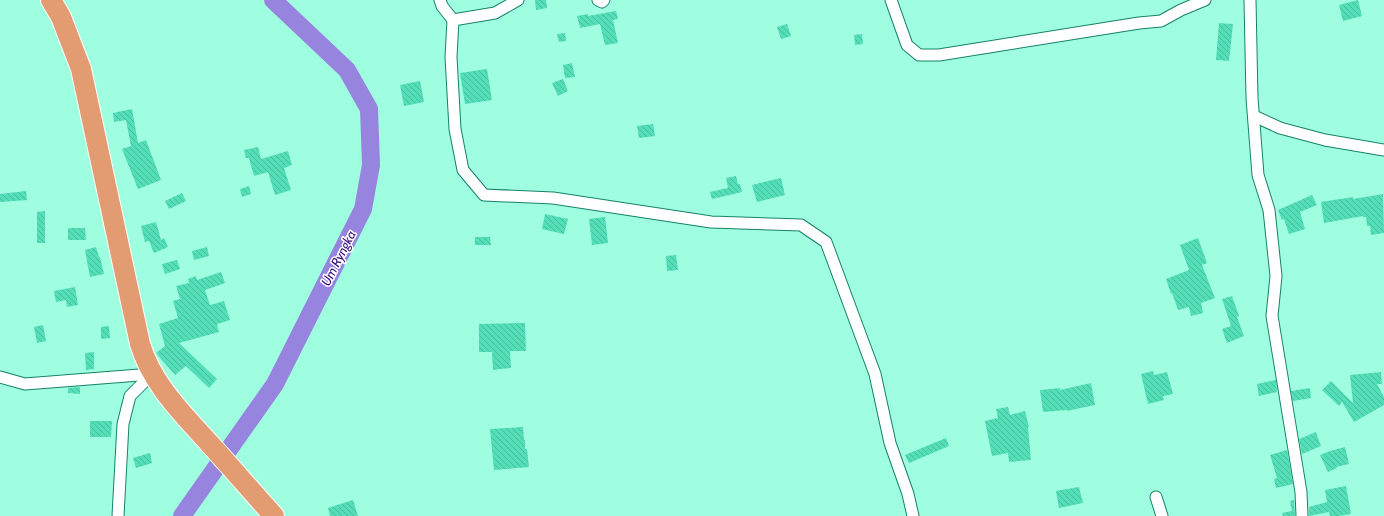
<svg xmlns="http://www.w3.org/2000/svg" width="1384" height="516" font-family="Cabin,sans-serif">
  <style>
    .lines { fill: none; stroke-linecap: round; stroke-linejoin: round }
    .river { stroke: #9684de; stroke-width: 18 }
    .building { fill: url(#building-back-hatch) }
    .street-casing { stroke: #168268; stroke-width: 13 }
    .highway-casing { stroke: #fff; stroke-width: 22 }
    .street { stroke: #fff; stroke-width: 11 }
    .highway { stroke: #e39c72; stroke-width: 20 }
    .labels { text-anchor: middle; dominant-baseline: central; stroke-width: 3; stroke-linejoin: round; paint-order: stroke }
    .water-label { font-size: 13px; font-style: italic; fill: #360978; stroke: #fff }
  </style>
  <defs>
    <pattern id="building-back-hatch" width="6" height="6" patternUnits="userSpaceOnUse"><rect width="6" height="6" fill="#53deb8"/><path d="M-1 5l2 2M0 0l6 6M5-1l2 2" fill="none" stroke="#47bf9e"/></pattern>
  </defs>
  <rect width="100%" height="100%" fill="#9ffedf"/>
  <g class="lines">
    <polyline class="river" points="182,516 275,384 363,209 371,165 369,109 347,70 273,0"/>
  </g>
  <g class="building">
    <polygon points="535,0 546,0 547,8 536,10"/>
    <polygon points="1358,0 1362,16 1343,21 1339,5"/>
    <polygon points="616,11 618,19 613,20 618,43 605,45 600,24 580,28 577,16 588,14 588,16"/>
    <polygon points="1219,23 1233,24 1229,61 1216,60"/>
    <polygon points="787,24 791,36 781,39 777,27"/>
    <polygon points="565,33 566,41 559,42 557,34"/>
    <polygon points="862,34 863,44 855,45 854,35"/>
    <polygon points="572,63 575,77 565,78 563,65"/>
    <polygon points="487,69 492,100 465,104 460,73"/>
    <polygon points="563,79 568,91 558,96 552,83"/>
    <polygon points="420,81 424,102 404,106 400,85"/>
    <polygon points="132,109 138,143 146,140 161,180 138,189 122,149 131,146 126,120 114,122 113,113"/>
    <polygon points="653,124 655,136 639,138 637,126"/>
    <polygon points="258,147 261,159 288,151 292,165 284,168 291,190 275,195 268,172 254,176 249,158 246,158 244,150"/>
    <polygon points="736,176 738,184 740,184 742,192 712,199 710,192 728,188 726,178"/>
    <polygon points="781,178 785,195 757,202 752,185"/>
    <polygon points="249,186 251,194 242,197 240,189"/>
    <polygon points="26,191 27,200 0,202 0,194"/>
    <polygon points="182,193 186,201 169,209 165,201"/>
    <polygon points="1383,194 1384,233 1371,235 1370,226 1367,226 1366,217 1363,217 1363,216 1324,223 1321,202 1353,197 1353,199"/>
    <polygon points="1312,195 1317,205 1300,212 1305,229 1289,234 1284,219 1282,220 1278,210"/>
    <polygon points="45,211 45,243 37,243 37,212"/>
    <polygon points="545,214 568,219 564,234 542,229"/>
    <polygon points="605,217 608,243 592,245 589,219"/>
    <polygon points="156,222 161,240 164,238 168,247 154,253 149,241 145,242 141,226"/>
    <polygon points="68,228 85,228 86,240 68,240"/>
    <polygon points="475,237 490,237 491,245 475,245"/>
    <polygon points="1198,238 1207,263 1202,265 1215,298 1201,303 1203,313 1191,316 1189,307 1178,310 1172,293 1171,294 1166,279 1189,270 1180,245"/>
    <polygon points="96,247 99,257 100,257 104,274 90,277 85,250"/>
    <polygon points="207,247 209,256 194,260 192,251"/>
    <polygon points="676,255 678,270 667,271 666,256"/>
    <polygon points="177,260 180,269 165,274 162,264"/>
    <polygon points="221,272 225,283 205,290 210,305 224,301 230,320 217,324 219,332 179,343 217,379 209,388 186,366 175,375 156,353 165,346 159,324 178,318 173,301 180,299 176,286 189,283 188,279 196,276 197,280"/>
    <polygon points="75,287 78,305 67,307 66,300 56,302 54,291"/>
    <polygon points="1232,296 1239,316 1237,317 1244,336 1227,343 1222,329 1231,326 1222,299"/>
    <polygon points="525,323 526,351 510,351 511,368 493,370 492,352 479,352 479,324"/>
    <polygon points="43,325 46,341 37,343 34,327"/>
    <polygon points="109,326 110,338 101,339 101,327"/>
    <polygon points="94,352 94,369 86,370 85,353"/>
    <polygon points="1153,371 1154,375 1167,372 1173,394 1163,396 1164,400 1148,404 1141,374"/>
    <polygon points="1381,372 1382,384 1377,384 1384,397 1384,405 1354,422 1342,402 1339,406 1322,390 1331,381 1353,403 1350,375"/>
    <polygon points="1276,380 1277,392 1259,396 1257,384"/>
    <polygon points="1091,383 1095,405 1067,411 1067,410 1043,412 1040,390 1060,388 1060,390"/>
    <polygon points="80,387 80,394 68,393 68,388"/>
    <polygon points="1310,388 1311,398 1293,401 1291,391"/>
    <polygon points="1008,407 1010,415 1025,411 1029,427 1028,427 1031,460 1009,462 1008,453 992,456 985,421 998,418 996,409"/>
    <polygon points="90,421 112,421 111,437 90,437"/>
    <polygon points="523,427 524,440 525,440 525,449 527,449 529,467 494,470 490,429"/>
    <polygon points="1316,432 1321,446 1302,454 1299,439"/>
    <polygon points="946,438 949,446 909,463 905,455"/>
    <polygon points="1345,447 1349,464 1336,467 1337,468 1328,472 1320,455 1330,451"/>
    <polygon points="1287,450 1293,484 1276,488 1274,479 1277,478 1270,455"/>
    <polygon points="150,453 152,463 136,468 133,458"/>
    <polygon points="1346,486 1351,514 1339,516 1330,516 1329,512 1309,516 1309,507 1327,502 1325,490"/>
    <polygon points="1079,487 1083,503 1059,508 1056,491"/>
    <polygon points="353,500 358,516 330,516 328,508"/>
    <polygon points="1294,500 1295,516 1283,516 1282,513 1292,511 1290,501"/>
  </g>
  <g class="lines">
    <g class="street-casing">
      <g id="street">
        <polyline points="440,0 442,6 453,20 495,13 518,0"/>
        <polyline points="598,0 602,2 604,0"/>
        <polyline points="891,0 907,45 919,55 939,55 1139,23 1161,21 1181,10 1205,0"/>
        <polyline points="1250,0 1252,98 1258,175 1269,210 1276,276 1272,316 1301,492 1302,516"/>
        <polyline points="453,20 451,57 455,129 463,170 484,195 553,198 711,222 801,225 826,242 875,374 890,443 908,494 913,516"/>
        <polyline points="1254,116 1280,128 1325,140 1384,150"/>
        <polyline points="0,377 25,384 152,374"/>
        <polyline points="1156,497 1162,516"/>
        <polyline points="118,516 123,424 130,396 152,374"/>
      </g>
    </g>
    <g class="highway-casing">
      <path id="highway" d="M 51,0 L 61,17 L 81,69 L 140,344 C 152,384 182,413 209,443 C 231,467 252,492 274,516"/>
    </g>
    <use href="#street" class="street"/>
    <use href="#highway" class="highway"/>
  </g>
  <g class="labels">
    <g class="water-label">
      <text transform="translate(338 258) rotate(-63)">Um Ryngka</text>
    </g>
  </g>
</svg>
